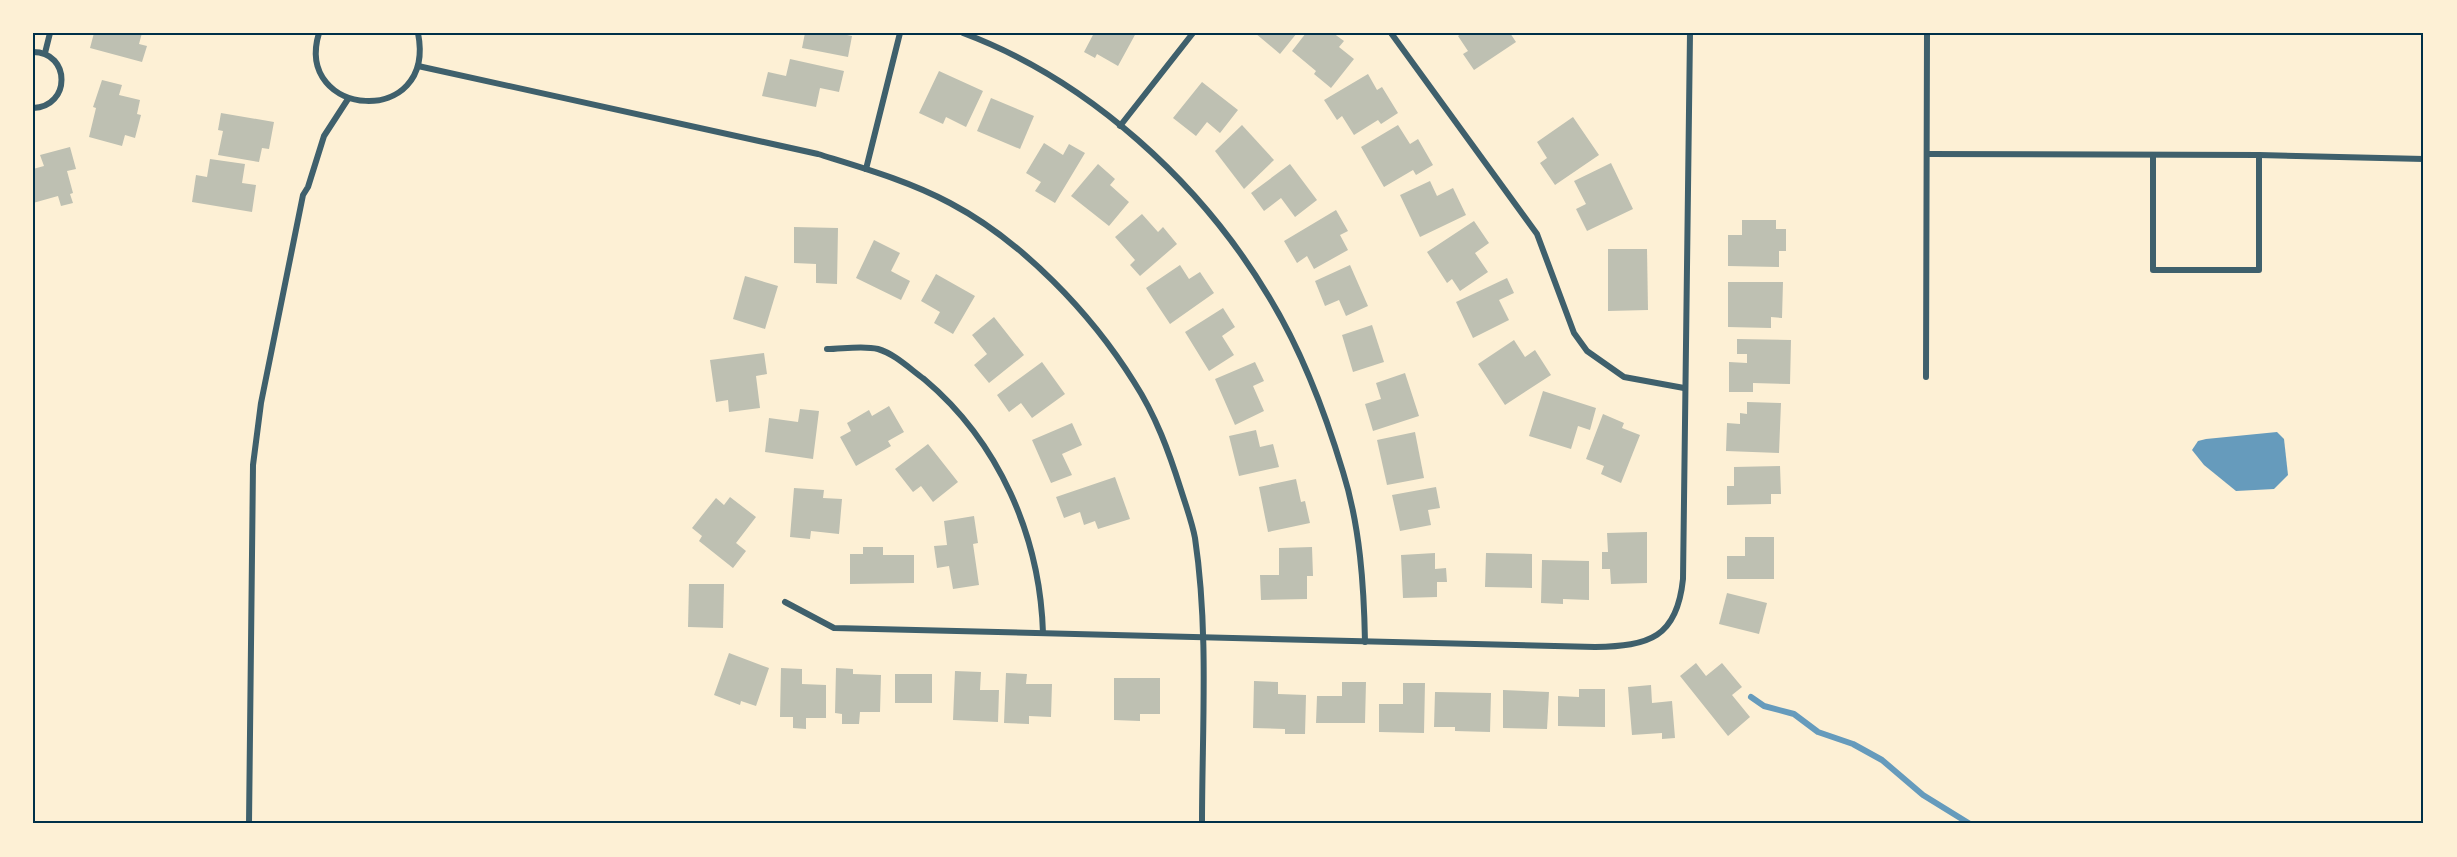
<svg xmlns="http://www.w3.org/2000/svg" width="2457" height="857" font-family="'Asap Condensed',sans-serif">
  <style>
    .water { fill: #669bbc }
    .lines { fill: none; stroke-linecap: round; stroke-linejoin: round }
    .stream { stroke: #669bbc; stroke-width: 6 }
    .building { fill: #bec0b2 }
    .minor { stroke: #3f606c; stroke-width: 6 }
    .neatline { fill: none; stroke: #003049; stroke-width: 2 }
  </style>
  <rect width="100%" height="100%" fill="#fdf0d5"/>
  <polygon class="water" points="2277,432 2284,439 2288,475 2274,489 2236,491 2204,465 2192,450 2198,441 2206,439"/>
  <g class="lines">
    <polyline class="stream" points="1751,697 1764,706 1794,714 1818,732 1853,744 1882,760 1923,795 1970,824"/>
  </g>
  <g class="building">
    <polygon points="94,33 142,33 139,44 147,46 142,62 90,48"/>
    <polygon points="805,33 837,33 852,36 848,57 802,48"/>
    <polygon points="1094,33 1136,33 1118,66 1097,54 1095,58 1084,52"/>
    <polygon points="1255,33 1297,33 1280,54"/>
    <polygon points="1306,33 1333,33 1344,41 1339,47 1354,59 1331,88 1314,74 1316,71 1292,51"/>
    <polygon points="1462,33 1510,33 1516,42 1474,70 1463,54 1468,51 1458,36"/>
    <polygon points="790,59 844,71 839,92 820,88 816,107 762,96 768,72 786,76"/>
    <polygon points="939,71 983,91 966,127 946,117 943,124 919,113"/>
    <polygon points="1368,74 1377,90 1382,87 1398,113 1381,124 1378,120 1354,135 1342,116 1337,120 1324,100"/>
    <polygon points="102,80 122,85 119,95 140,100 137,114 141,115 135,138 125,135 122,146 89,137 96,108 93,107"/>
    <polygon points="1202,82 1238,110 1220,133 1207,122 1196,136 1173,118"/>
    <polygon points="991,98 1034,116 1020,149 977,131"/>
    <polygon points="221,113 274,122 269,149 262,148 259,162 218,155 223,131 218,130"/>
    <polygon points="1573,117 1599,155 1555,185 1540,163 1547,158 1537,142"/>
    <polygon points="1242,125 1274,160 1244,189 1215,151"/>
    <polygon points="1398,125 1410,144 1418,139 1433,165 1416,175 1413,170 1384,187 1361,147"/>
    <polygon points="1044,143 1063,155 1069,144 1085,153 1055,203 1035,191 1041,182 1026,173"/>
    <polygon points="70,147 76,169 67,171 73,193 70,194 73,203 61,206 58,196 33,203 33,169 44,166 40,155"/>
    <polygon points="210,159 245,164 242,183 256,185 252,212 192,202 196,175 207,177"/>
    <polygon points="1611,163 1633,209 1587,231 1576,209 1586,204 1574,181"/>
    <polygon points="1098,164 1115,179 1110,185 1129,202 1109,226 1071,196"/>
    <polygon points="1290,164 1317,200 1295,217 1281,198 1264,211 1251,193"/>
    <polygon points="1430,181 1437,196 1453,188 1466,215 1420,237 1400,195"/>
    <polygon points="1336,210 1348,231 1340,235 1348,250 1314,269 1307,256 1297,263 1284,241"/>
    <polygon points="1142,214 1158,232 1163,227 1177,244 1140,276 1130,265 1135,260 1115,237"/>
    <polygon points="1742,220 1776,220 1776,229 1786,229 1786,251 1779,251 1779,267 1728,266 1728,235 1742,235"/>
    <polygon points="1474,221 1489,243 1475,253 1488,272 1460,291 1452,279 1447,283 1427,252"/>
    <polygon points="794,227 838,228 837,284 816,283 816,264 794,263"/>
    <polygon points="874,240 900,253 891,271 910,281 901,300 856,278"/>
    <polygon points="1608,249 1647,249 1648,310 1608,311"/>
    <polygon points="1180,265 1189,279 1200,272 1214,293 1170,324 1146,288"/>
    <polygon points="1350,265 1368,306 1346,316 1339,300 1325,306 1315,281"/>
    <polygon points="936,274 975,296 953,334 934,323 940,312 921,301"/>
    <polygon points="745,276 778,286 765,329 733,319"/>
    <polygon points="1507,278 1514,293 1499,300 1509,320 1473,338 1456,302"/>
    <polygon points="1728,282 1783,282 1782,318 1771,317 1771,328 1728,327"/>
    <polygon points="1223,308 1235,327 1222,336 1234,355 1209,371 1185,332"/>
    <polygon points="994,317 1024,355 989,383 974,365 987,354 972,335"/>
    <polygon points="1372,325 1384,362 1353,372 1342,335"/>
    <polygon points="1737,339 1791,340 1790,384 1753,383 1753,392 1729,392 1729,362 1747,363 1747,354 1737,354"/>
    <polygon points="1514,340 1525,357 1535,350 1551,375 1505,405 1478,364"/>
    <polygon points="764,353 767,374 756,376 760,408 729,412 728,400 716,402 710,360"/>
    <polygon points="1042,362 1065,394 1032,418 1021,403 1009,412 997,395"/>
    <polygon points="1255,362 1264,381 1253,386 1264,411 1235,425 1215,379"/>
    <polygon points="1405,373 1419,416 1373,431 1365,404 1381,399 1376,383"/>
    <polygon points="1543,391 1596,408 1590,430 1578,426 1571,449 1529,436"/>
    <polygon points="1747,402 1781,403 1779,453 1726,451 1727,423 1740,424 1740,413 1747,414"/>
    <polygon points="889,406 904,432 888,441 891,446 856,466 840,437 851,431 847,423 869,410 872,416"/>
    <polygon points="800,409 819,411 813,459 765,452 769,418 798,422"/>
    <polygon points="1603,414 1624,423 1622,428 1640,435 1621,483 1601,474 1604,466 1586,459"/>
    <polygon points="1072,423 1082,445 1062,454 1072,475 1051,483 1032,440"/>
    <polygon points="1256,430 1260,447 1273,444 1279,467 1239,476 1229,436"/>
    <polygon points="1415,432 1424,478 1387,485 1377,440"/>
    <polygon points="928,444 958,482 933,502 921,486 913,492 895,469"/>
    <polygon points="1780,466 1781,494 1771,494 1771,504 1727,505 1727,486 1734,486 1734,467"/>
    <polygon points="1115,477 1130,519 1098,529 1095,521 1084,525 1080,512 1064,518 1056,497"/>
    <polygon points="1296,479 1301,502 1305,501 1310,523 1268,532 1259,487"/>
    <polygon points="1436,487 1440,508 1428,510 1431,525 1400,531 1392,495"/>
    <polygon points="794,488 824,490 823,498 842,499 839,534 811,531 810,539 790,537"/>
    <polygon points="730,497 756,517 736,543 746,551 733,568 699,541 702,536 692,528 716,498 724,505"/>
    <polygon points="974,516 978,543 973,544 979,585 953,589 949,566 937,568 934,546 947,545 944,521"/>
    <polygon points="1647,532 1647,583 1611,584 1610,569 1602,569 1602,552 1608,552 1607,533"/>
    <polygon points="1745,537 1774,537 1774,579 1727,579 1727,556 1745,556"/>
    <polygon points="863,547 883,547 883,555 914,555 914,583 850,584 850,554 863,554"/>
    <polygon points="1312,547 1313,576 1307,576 1307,599 1261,600 1260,575 1279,575 1279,548"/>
    <polygon points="1435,553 1435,569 1446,568 1447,582 1437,582 1437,597 1403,598 1401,555"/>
    <polygon points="1486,553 1532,554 1532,588 1485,587"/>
    <polygon points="1542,560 1589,561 1589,600 1563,599 1563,604 1541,603"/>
    <polygon points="689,584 724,584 723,628 688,627"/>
    <polygon points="1727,593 1767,603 1759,634 1719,624"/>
    <polygon points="729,653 769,668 756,706 741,701 740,705 714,695"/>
    <polygon points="1696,663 1706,676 1722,663 1742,687 1732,695 1750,717 1728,736 1680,676"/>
    <polygon points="781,668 802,669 802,684 826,685 826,718 806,718 806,729 793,728 793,717 780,717"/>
    <polygon points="836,668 853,669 853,674 881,675 880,712 860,712 859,724 842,724 842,714 835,713"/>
    <polygon points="955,671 981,672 980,690 999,690 998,722 953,720"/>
    <polygon points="1006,673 1027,674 1026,684 1052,684 1051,717 1029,716 1029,724 1004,723"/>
    <rect x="895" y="674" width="37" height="29"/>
    <polygon points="1114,678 1160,678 1160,714 1140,714 1140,721 1114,720"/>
    <polygon points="1254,681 1278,682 1278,694 1306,695 1305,734 1285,734 1285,729 1253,728"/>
    <polygon points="1342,682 1366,682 1365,723 1316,723 1317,696 1342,696"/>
    <polygon points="1403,683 1425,683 1424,733 1379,732 1379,704 1403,704"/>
    <polygon points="1651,685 1652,703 1672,701 1675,738 1662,739 1662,733 1632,735 1628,687"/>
    <polygon points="1579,689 1605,689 1605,727 1558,726 1558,696 1579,697"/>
    <polygon points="1503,690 1549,692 1547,729 1503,728"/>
    <polygon points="1435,692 1491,693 1490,732 1455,731 1455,727 1434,727"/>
  </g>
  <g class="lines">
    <g class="minor">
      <path d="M 319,33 C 293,118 437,129 418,33"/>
      <path d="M 963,33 C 1089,80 1201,183 1269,297 C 1302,351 1325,412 1343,472 C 1360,526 1364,586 1365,642"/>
      <polyline points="1391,33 1537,234 1574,333 1587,351 1624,377 1684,388"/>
      <path d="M 33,52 C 71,52 71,107 33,108"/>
      <polyline points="45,53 50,33"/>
      <path d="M 418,66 L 818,154 C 863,168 909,181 950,203 C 1022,241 1091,313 1134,382 C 1156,416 1169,452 1181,490 C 1186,506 1192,522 1195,538 C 1209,632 1202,729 1202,824"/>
      <polyline points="1120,126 1193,33"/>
      <polyline points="1927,154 2259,155 2424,159"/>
      <polyline points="2153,155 2153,270 2259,270 2259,155"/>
      <polyline points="866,169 900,33"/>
      <path d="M 827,349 C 842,349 863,345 878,349 C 895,354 910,369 924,379 C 999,442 1040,536 1043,633"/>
      <polyline points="1926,377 1927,33"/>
      <path d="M 785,602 L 834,628 L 1595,647 C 1649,646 1677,638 1683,579 L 1690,33"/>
      <polyline points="249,824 253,465 261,403 303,195 308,187 324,136 348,99"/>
    </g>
  </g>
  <rect width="2457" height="857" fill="none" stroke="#fdf0d5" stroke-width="69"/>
  <rect x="34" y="34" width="2388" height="788" class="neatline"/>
</svg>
